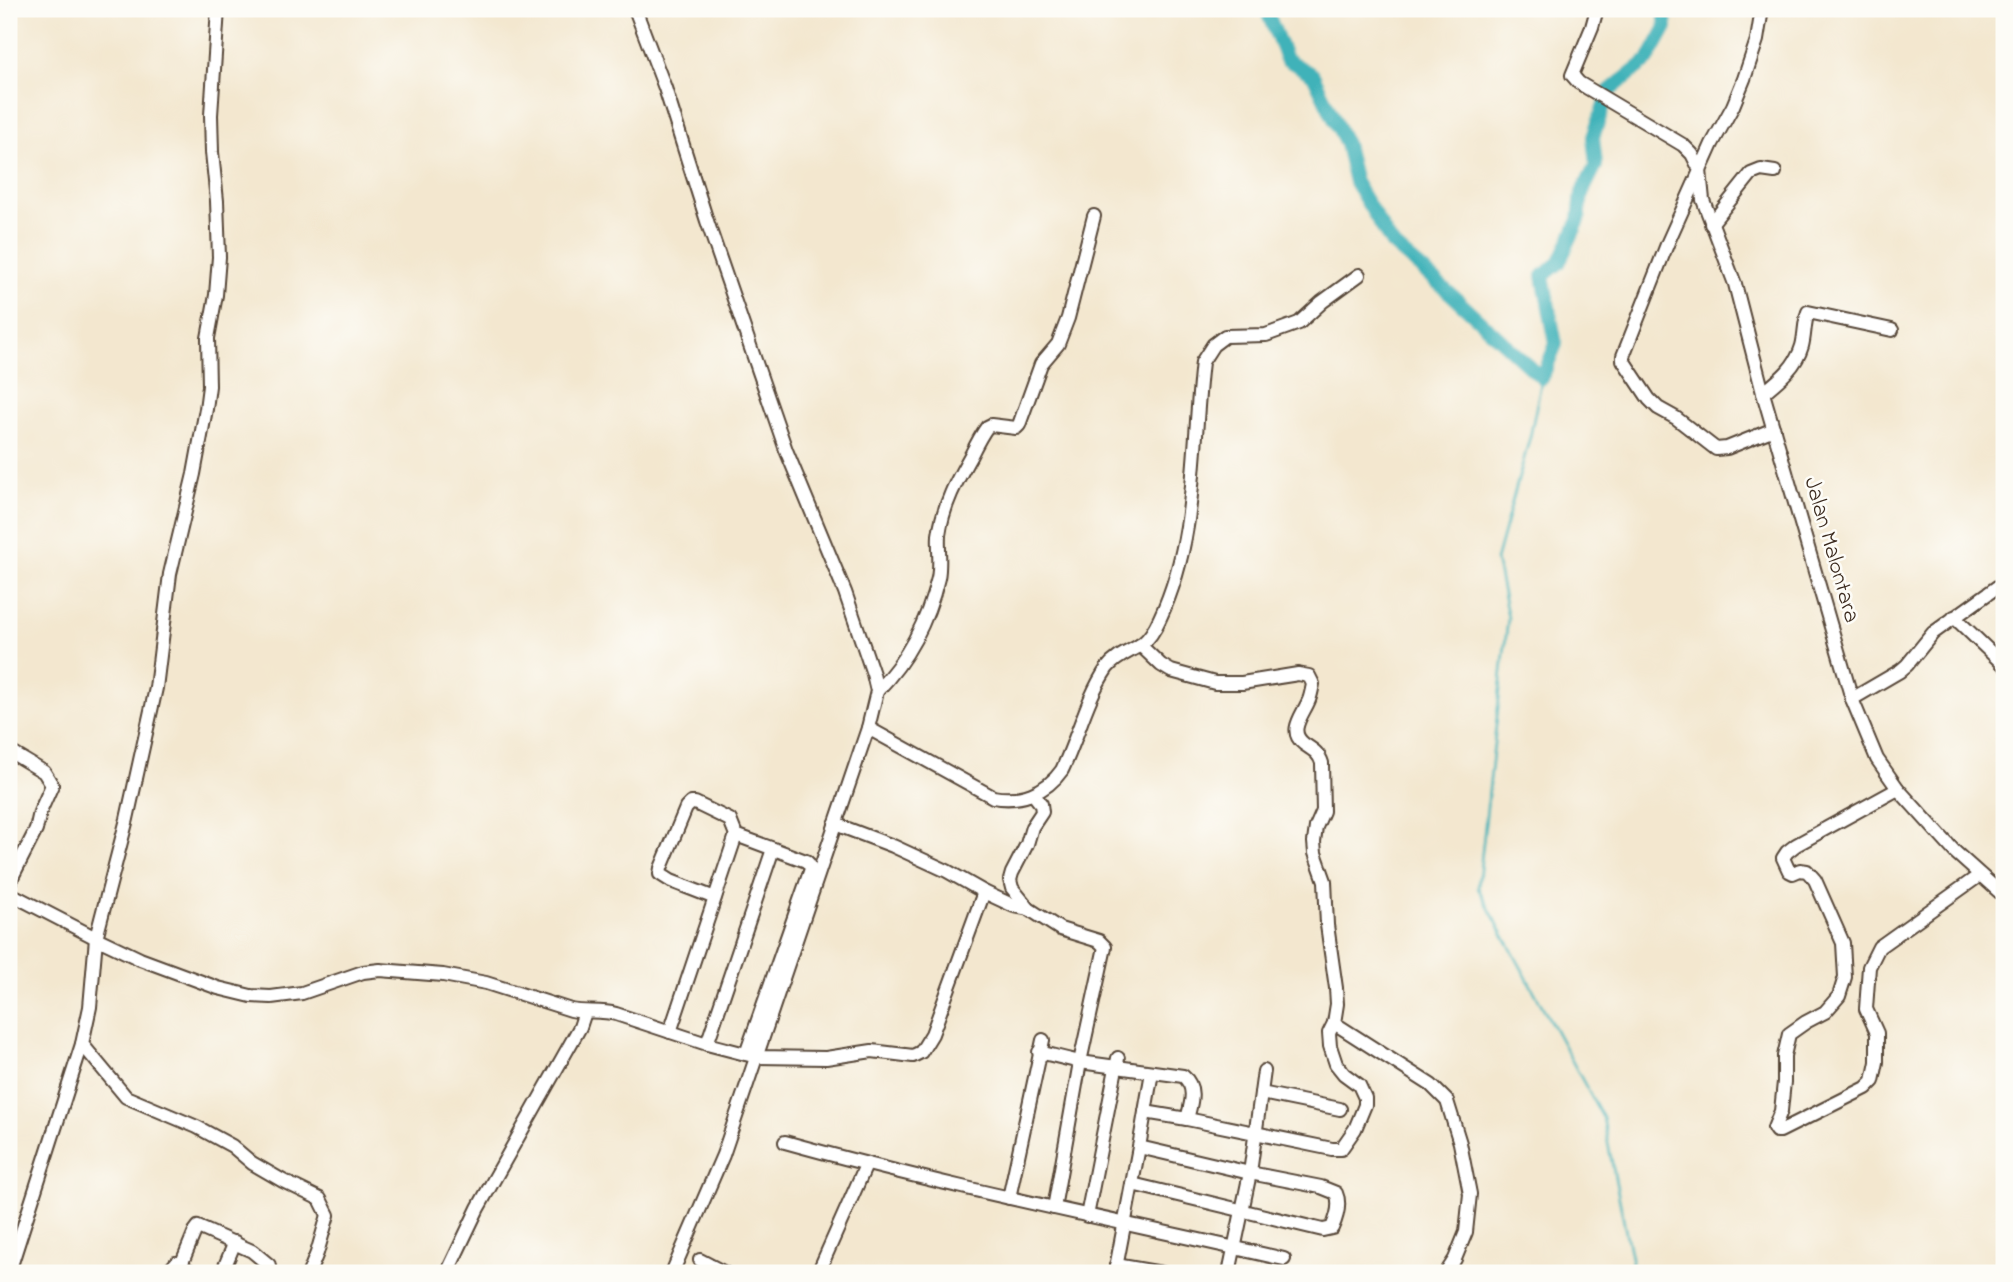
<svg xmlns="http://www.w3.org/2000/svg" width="2013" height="1282" font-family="'Indie Flower',sans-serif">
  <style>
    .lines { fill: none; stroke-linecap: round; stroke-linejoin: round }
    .stream { stroke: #41b2b9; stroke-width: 2.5 }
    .river { stroke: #41b2b9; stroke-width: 14 }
    .minor-casing { stroke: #574639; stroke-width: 16 }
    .minor { stroke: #fff; stroke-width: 12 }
    .labels { text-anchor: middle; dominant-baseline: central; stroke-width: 5; stroke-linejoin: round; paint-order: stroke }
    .street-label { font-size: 23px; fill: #3b2a1e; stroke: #fdfcf7 }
  </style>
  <rect width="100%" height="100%" fill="#fdfcf7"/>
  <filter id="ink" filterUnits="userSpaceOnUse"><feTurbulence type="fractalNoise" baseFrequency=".0143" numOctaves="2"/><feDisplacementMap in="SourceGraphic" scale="14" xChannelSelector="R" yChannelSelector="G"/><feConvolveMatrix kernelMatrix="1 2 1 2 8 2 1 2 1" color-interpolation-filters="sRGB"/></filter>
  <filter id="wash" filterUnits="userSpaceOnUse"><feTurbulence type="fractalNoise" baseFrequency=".00686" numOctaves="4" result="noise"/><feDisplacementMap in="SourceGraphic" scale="28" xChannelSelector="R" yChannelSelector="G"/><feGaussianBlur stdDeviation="1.57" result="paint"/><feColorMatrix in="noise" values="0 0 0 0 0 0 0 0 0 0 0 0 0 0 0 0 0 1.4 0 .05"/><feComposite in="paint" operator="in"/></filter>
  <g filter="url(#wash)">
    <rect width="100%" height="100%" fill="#f3e7cf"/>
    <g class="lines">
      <polyline class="stream" points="1542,378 1530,437 1496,560 1508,618 1478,888 1603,1118 1634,1273"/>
      <polyline class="river" points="1266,9 1286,59 1313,75 1346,144 1355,182 1392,244 1453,296 1542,378 1556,344 1543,276 1559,263 1579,220 1582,193 1596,165 1593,137 1609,91 1648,60 1666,27 1664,9"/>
    </g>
  </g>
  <g filter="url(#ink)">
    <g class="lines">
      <g class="minor-casing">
        <g id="minor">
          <polyline points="635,9 665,88 707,221 786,450 845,592 873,674 877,691 868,728 723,1155 672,1273"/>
          <polyline points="1597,9 1592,27 1572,75 1579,83 1683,145 1692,154 1700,170 1703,200 1735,284 1763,393 1852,699 1877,759 1898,789 1955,852 2004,896"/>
          <polyline points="1762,9 1757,40 1744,79 1733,106 1712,144 1668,242 1623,356 1623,360 1649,399 1658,408 1676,418 1716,449 1727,448 1774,429"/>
          <polyline points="1711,224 1751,174 1761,170 1775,172"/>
          <path d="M 1763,393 C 1779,380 1796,367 1802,346 C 1805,335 1804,323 1808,312 L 1892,330"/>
          <polyline points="1954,617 2004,665"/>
          <path d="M 1140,645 L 1161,665 L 1171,671 L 1215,683 L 1242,683 L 1298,674 L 1309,676 L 1313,684 C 1312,689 1311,695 1309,700 C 1303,715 1287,731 1304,744 C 1313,750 1319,753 1322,763 L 1323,811 L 1316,827 L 1314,842 L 1315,853 L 1325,881 L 1327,925 L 1336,988 L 1337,1004 L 1334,1023 L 1329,1033 L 1330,1046 L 1336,1064 L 1344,1074 L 1359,1085 L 1365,1098 L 1365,1105 L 1355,1129 L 1341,1149 L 1332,1149 L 1187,1119"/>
          <path d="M 877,691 C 907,660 928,620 938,578 C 941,563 938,549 939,535 C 943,505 957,480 971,455 C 976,445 981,435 987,427 L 991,425 L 1016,428 L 1019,425 L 1041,364 L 1058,344 L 1068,318 L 1094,216"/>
          <polyline points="1852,699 1900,671 1907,665 1933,633 2004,582"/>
          <path d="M 868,728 L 993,797 C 1020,802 1046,793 1062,770 C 1078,737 1086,699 1107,668 C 1116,656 1130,652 1142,644 C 1150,638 1156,627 1160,618 C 1198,537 1192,448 1202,362 L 1213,345 L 1225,336 L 1266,335 L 1299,323 L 1322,302 L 1359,275"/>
          <polyline points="9,751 44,772 52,785 40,812 36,830 9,883"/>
          <polyline points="1898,789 1796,845 1787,852 1783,858 1789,871 1793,873 1800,870 1807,871 1815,880 1843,943 1845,977 1839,996 1825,1012 1806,1022 1789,1034 1784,1056 1784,1082 1781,1111 1774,1128 1776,1131 1780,1131 1866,1088 1873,1081 1877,1062 1877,1033 1866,1009 1869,967 1879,947 1980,875"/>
          <polyline points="1034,795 1041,804 1042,812 1032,827 1027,844 1012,873 1010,880 1012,888 1029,909 1060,929 1099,941 1105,947 1080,1062 1054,1208"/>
          <polyline points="835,824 893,846 947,871 984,892 1014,906 1029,909"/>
          <polyline points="736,835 806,861 809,864 811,869 746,1054"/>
          <path d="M 9,893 L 96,938 L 140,959 L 218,988 L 251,996 L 271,997 L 302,993 L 363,972 L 380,970 L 443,975 L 486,983 L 571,1010 C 586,1013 601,1010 616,1014 L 707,1044 L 757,1057 L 826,1058 L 872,1051 L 913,1056 L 921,1052 L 932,1034 L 984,892"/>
          <polyline points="1334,1023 1431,1085 1447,1101 1460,1143 1470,1194 1466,1232 1455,1259 1446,1273"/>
          <polyline points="670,1032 736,835 730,820 695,803 691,803 686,808 661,868 660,874 671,881 715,898"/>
          <polyline points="82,1044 126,1097 197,1127 232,1146 252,1163 283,1181 320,1199 328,1215 317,1253 309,1273"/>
          <polyline points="707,1044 773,849"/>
          <path d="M 1039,1052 L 1080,1062 L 1183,1076 C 1197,1087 1191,1104 1187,1119 L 1145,1112 L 1139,1147"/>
          <polyline points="1261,1093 1340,1109"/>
          <polyline points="1145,1112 1152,1072"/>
          <path d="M 785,1142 C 950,1188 1118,1221 1284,1259"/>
          <path d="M 1132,1184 L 1323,1230 L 1332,1228 C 1337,1217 1341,1204 1336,1193 L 1321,1187 L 1250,1173 L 1264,1071"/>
          <polyline points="1009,1198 1043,1040"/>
          <polyline points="1087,1216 1118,1058"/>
          <polyline points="700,1260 725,1273"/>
          <polyline points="181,1265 195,1231 198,1227 252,1251 269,1265 268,1273"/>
          <polyline points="1116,1265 1162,1273"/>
          <polyline points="9,1272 82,1044 90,1007 96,938 127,819 156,688 170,574 194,474 206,409 209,386 208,338 216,295 219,257 217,201 212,152 211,115 218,9"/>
          <polyline points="167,1273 176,1263 193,1273"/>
          <polyline points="222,1273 235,1242"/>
          <polyline points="447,1273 478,1208 580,1027 585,1012"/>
          <polyline points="818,1273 866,1165"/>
          <polyline points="1115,1273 1139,1147 1250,1173 1229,1273"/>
        </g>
      </g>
      <use href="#minor" class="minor"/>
    </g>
  </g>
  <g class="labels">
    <g class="street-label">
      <text transform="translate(1831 550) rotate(74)">Jalan Malontara</text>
    </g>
  </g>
  <rect width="2013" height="1282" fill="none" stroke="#fdfcf7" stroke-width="35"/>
</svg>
